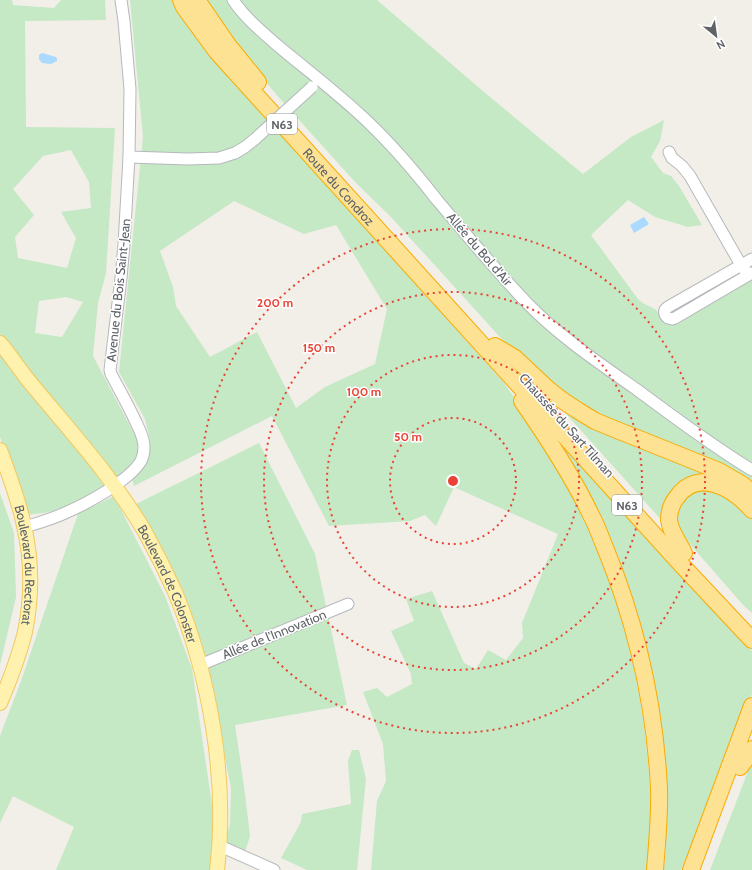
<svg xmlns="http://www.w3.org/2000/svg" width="752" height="870" font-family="Cabin,sans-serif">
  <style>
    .green { fill: #c5e8c5; fill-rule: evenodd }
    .water { fill: #aadaff }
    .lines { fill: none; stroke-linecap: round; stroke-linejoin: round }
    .minor-casing { stroke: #b5b8bc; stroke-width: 13 }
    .major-casing { stroke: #f2c960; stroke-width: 16 }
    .highway-casing { stroke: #f9ab00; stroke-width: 18 }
    .minor { stroke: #fff; stroke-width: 11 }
    .major { stroke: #fff2af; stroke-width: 14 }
    .highway { stroke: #fde293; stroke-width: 16 }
    .minor-bridge-casing { stroke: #b5b8bc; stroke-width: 13; stroke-linecap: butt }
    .minor-bridge { stroke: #fff; stroke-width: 11 }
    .ring { fill: none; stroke: #ea4335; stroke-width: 2; stroke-dasharray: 2 4 }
    .labels { text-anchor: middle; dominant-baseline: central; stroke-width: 3; stroke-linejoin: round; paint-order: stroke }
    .shield { fill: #fff; stroke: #8f9295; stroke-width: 1 }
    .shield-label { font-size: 12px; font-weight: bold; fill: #5f6368 }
    .street-label { font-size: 13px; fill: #5f6368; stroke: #fff }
    .centre { fill: #ea4335; stroke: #fff; stroke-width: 2 }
    .ring-label { font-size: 12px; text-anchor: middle; font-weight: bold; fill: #ea4335; stroke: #fff; stroke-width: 3; stroke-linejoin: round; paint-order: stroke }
  </style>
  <rect width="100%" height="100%" fill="#f1efe8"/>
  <g class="green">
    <path d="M 0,0 L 12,0 L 13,5 L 54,8 L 61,0 L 105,0 L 106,20 L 25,21 L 26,127 L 115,128 L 106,273 L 98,303 L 93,356 L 140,445 L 132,468 L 118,478 L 78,430 L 109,483 L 72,504 L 50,512 L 27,515 L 0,437 ZM 71,150 L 89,182 L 91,208 L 61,212 L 76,238 L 67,268 L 18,258 L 15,237 L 34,215 L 13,189 L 43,156 ZM 66,297 L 83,302 L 62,337 L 35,333 L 39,301 Z"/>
    <path d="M 130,0 L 172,0 L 184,20 L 280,131 L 504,383 C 513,396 523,409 532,422 C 540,436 548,450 556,464 C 562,474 569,485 574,495 C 630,609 658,743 649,870 L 371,870 L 377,801 L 386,781 L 383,744 L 363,692 L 377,688 L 387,697 L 412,684 L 411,674 L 391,631 L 414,621 L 406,599 L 432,591 L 464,663 L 476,669 L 488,650 L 506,660 L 523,638 L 522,623 L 558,534 L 454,487 L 436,526 L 425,515 L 410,521 L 329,526 L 272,416 L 134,486 L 132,479 L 147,460 L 150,440 L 145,419 L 119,372 L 143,137 ZM 234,201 L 304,234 L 336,225 L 387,309 L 375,364 L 325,387 L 296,408 L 257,332 L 210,357 L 176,306 L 173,287 L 160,251 Z"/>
    <path d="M 204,0 L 377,0 L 484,92 L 583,174 L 631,137 L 664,120 L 660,141 L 651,157 L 663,173 L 671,176 L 679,186 L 702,225 L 688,227 L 655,217 L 628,200 L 591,235 L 638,299 C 647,308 655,305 663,318 L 752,277 L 752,488 L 596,416 L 549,386 L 499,336 L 391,217 L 356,183 L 282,101 L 233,44 Z"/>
    <polygon points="561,408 580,421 627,443 719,479 703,477 664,523"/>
    <polygon points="558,436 752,651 752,694 681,870 664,870 666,845 663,790 624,577 613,544 593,502 554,438"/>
    <polygon points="259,443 315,554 347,705 235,725 244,786 250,836 245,852 225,845 227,834 230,825 231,788 209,678 199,640 182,588 136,504"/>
    <polygon points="704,488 718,489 752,517 752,613 744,606 683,536 676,522 678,505 689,492"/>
    <polygon points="0,493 14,533 16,597 0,665"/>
    <polygon points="114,496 165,596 192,669 218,846 215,870 56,870 74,827 13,796 0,823 0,736 21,681 78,514"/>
    <polygon points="352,750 359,750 366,779 357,870 307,870 281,858 301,822 302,814 351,804 348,761"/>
    <polygon points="752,761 752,870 710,870"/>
  </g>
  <g class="water">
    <polygon points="42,53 56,57 57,59 57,61 51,64 42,63 39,59 39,55"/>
    <polygon points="644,217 649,224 634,233 630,225"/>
  </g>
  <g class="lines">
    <g class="minor-casing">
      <g id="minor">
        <path d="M 233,0 C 245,18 261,31 277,45 C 308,71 340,95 369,123 C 394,147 416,173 437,200 C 466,234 496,271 528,304 C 559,336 599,363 636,389 C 674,417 712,446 752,470"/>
        <polyline points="669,152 672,158 682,166 690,176 741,265 745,270"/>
        <polyline points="129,157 188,159 219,158 235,153 245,147 255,139"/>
        <path d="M 752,259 L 668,307 C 663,310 664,315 668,318 L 672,319 L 675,318 L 752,273"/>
        <path d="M 25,527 C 38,523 52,519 65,513 C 86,504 129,481 141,461 C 143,457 144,451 144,447 C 144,436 138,427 134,418 C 127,403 119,389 111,374 L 110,370 L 121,278 L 124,244 L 129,157 L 130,89 L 124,21 L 121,0"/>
        <polyline points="200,665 348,604"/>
        <polyline points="220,846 274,870"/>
      </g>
    </g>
    <g class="major-casing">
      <g id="major">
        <path id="s1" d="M 0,343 C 12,357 21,372 33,386 C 72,433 114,479 145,532 C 156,552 166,572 175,592 C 210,676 228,779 217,870"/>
        <path id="s2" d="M 0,450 C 9,475 19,500 24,526 C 32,560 32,597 25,632 C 19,656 10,680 0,703"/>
      </g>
    </g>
    <g class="highway-casing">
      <g id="highway">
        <path id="s3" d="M 181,0 L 184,7 L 217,52 L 677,560 L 752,640"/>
        <polyline points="197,0 228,45 258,82"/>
        <polyline points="495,346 515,358 548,389 562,400 577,410 595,421 617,430 719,471 743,485 752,493"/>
        <path d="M 522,401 C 547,437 572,475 591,515 C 596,524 600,535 604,545 C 636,622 655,705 659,789 C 660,816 657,843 655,870"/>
        <path d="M 684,553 C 679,543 670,531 669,520 C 669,511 672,503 677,497 C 698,467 734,489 752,510"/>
        <polyline points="740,767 749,755 752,749"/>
        <polyline points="691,870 752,706"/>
      </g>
    </g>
    <use href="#minor" class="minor"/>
    <use href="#major" class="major"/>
    <use href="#highway" class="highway"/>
    <g class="minor-bridge-casing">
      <polyline id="minor-bridge" points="255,139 312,87"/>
    </g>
    <use href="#minor-bridge" class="minor-bridge"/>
  </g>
  <g class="ring">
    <circle cx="453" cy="481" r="63"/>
    <circle cx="453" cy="481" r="126"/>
    <circle cx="453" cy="481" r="189"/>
    <circle cx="453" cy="481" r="252"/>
  </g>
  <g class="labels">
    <g class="shield">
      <rect x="267" y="114" width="30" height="20" rx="3"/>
      <rect x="612" y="495" width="30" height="20" rx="3"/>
    </g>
    <g class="shield-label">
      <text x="282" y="124">N63</text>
      <text x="627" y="505">N63</text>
    </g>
    <g class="street-label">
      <text stroke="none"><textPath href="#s3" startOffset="245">Route du Condroz</textPath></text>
      <text transform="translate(480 249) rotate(49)">Allée du Bol d'Air</text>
      <text transform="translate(118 290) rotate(-84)">Avenue du Bois Saint-Jean</text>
      <text transform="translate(567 425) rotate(48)">Chaussée du Sart Tilman</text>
      <text stroke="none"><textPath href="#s2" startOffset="119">Boulevard du Rectorat</textPath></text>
      <text stroke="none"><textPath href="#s1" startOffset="295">Boulevard de Colonster</textPath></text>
      <text transform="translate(274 634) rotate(-22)">Allée de l'Innovation</text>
    </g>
  </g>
  <circle cx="453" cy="481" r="6" class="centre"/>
  <g class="ring-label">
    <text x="275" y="307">200 m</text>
    <text x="319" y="352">150 m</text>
    <text x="364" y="396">100 m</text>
    <text x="408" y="441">50 m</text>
  </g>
  <g transform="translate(716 36) rotate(151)" stroke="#ffffff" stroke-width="3" paint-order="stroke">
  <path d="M0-3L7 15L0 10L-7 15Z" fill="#5f6368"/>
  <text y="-6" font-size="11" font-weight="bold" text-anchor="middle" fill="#5f6368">N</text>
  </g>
</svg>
